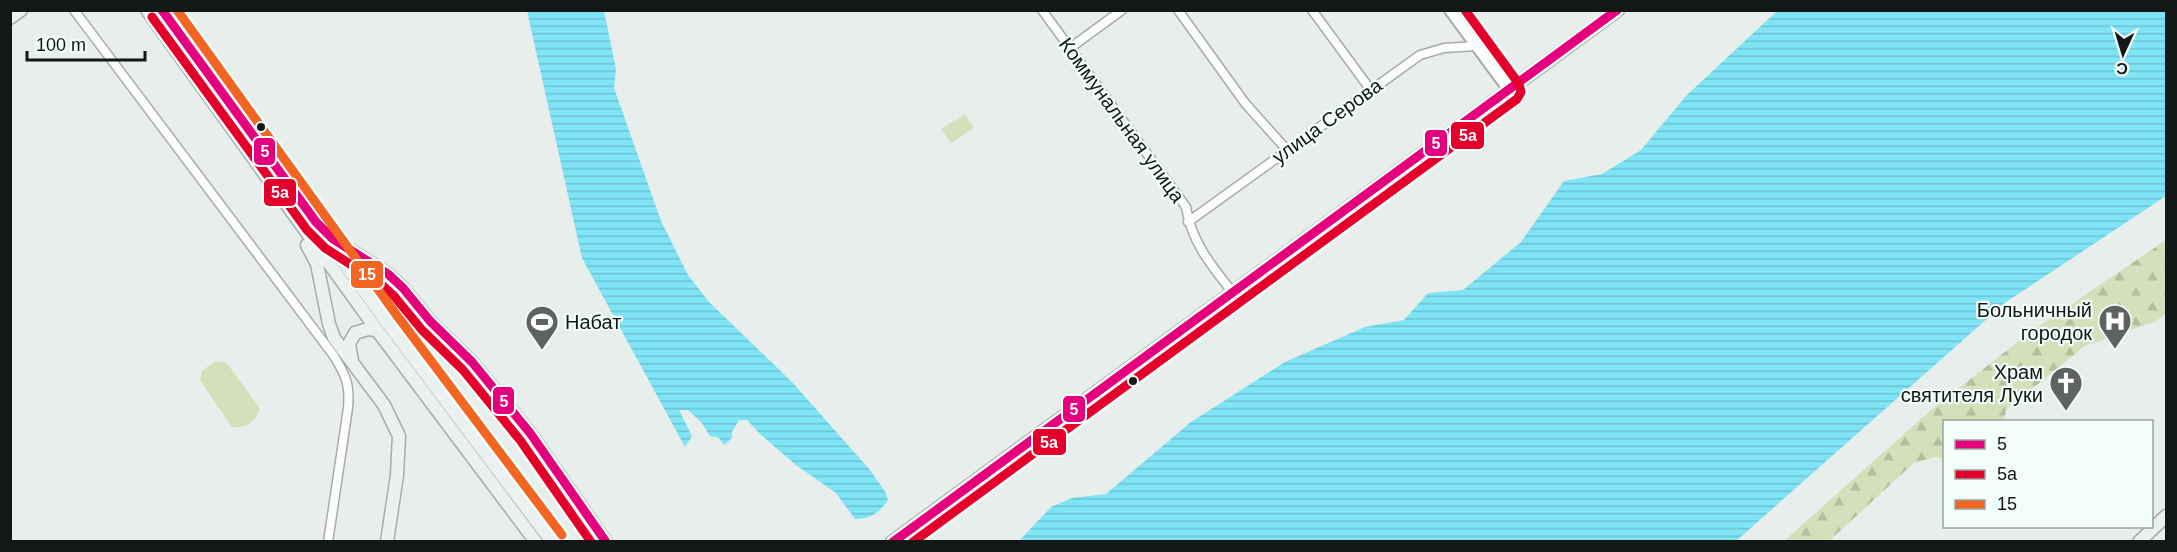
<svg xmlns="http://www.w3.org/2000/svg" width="2177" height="552" font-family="Helvetica,sans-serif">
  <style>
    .forest { fill: url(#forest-firs) }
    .park { fill: #d3e0b9 }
    .water { fill: url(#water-rules) }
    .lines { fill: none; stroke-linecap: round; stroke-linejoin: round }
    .minor-casing { stroke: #a7aba9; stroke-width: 11 }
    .tertiary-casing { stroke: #a7aba9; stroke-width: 14 }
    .secondary-casing { stroke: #a7aba9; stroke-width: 15 }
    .minor { stroke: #fcfcfc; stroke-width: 8 }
    .tertiary { stroke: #fcfcfc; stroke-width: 10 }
    .secondary { stroke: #ebf1f0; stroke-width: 12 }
    .bus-1-casing { stroke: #f2fef9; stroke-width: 14 }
    .bus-2-casing { stroke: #f2fef9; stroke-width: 14 }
    .bus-3-casing { stroke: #f2fef9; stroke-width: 14 }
    .bus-1 { stroke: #e5007d; stroke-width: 9 }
    .bus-2 { stroke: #e4002b; stroke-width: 9 }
    .bus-3 { stroke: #f26522; stroke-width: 9 }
    .bus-dot { fill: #131716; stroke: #f2fef9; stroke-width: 2 }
    .labels { text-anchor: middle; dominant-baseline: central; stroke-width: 4.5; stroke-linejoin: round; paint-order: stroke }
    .street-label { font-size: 20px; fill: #131716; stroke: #f2fef9 }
    .poi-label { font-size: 20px; fill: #131716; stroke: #f2fef9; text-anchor: end }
    .line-badge { stroke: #f2fef9; stroke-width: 2 }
    .badge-label { font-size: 16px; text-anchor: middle; font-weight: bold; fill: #fff }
  </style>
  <defs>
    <pattern id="forest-firs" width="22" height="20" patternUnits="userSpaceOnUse" patternTransform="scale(1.5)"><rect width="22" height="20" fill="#d3e0b9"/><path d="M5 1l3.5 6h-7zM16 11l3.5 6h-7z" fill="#b4bf9e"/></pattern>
    <pattern id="water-rules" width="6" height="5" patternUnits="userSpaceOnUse" patternTransform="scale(1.5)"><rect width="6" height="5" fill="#7fe4f5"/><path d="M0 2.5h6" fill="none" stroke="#6dc3d1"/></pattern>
  </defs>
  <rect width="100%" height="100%" fill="#e8eeeb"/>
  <polygon class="forest" points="2166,240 2166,314 2154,322 2085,346 2006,410 2004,421 1944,422 1944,459 1936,457 1914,463 1829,541 1784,541 1931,410 2029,333"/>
  <g class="park">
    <polygon points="965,114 974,128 951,143 941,129"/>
    <path d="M 215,361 L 226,362 L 260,409 C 254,423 246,428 232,427 L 200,380 L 202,371 Z"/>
  </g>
  <g class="water">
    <path d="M 527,11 L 604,11 L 616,69 L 614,88 L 661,221 L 688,275 L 709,302 L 792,382 L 870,470 L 886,493 L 888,500 C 879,513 871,519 855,519 L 836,493 L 796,465 L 760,434 L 747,420 L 739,420 L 732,432 L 732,438 L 724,445 L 719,438 L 710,436 L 702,423 L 688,410 L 679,410 L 692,436 L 685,447 L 582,258 Z"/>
    <polygon points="1777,11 2166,11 2166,196 2006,302 1736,541 1019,541 1051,507 1072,498 1106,494 1191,422 1285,362 1365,327 1404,320 1428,293 1463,290 1521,242 1564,181 1602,174 1641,150 1686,96"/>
  </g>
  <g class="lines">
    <g class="minor-casing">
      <g id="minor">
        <path d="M 74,10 L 334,356 C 346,376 350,384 348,408 L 328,542"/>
        <path d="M 1042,10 L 1186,207 C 1192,243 1211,265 1233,293"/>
        <polyline points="1178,10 1245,103 1287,150"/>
        <polyline points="1312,10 1370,89"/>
        <polyline points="1070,48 1122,10"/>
        <polyline points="1188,222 1420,55 1444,48 1477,46"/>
      </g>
    </g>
    <g class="tertiary-casing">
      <polyline id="tertiary" points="1450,10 1509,90"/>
    </g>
    <g class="secondary-casing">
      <g id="secondary">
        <polyline points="147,10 377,330 536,542"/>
        <polyline points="162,10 388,324 552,542"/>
        <polyline points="10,18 21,10"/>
        <polyline points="332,238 388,274 403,288 430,321 472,362 530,433 606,542"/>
        <polyline points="307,245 317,264 329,324 334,338 384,405 399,436 397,475 387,542"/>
        <path d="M 388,324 C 385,299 399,296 418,308"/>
        <polyline points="352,361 349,344 355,333 368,329 377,330"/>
        <polyline points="892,542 1618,10"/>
        <polyline points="2139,542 2166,516"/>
      </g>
    </g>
    <use href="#minor" class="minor"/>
    <use href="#tertiary" class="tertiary"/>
    <use href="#secondary" class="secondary"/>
    <g class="bus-1-casing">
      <g id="bus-1">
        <polyline points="162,10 316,222 333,239 388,274 403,288 430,321 472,362 530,433 606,542"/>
        <polyline points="893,542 1617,10"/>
      </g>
    </g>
    <g class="bus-2-casing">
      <g id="bus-2">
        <polyline points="152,17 307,230 325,248 381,284 394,296 422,330 463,370 520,440 591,542"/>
        <polyline points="913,542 1517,99 1521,92 1519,84 1465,10"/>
      </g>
    </g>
    <g class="bus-3-casing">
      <polyline id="bus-3" points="177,10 398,317 562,535"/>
    </g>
    <use href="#bus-1" class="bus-1"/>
    <use href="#bus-2" class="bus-2"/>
    <use href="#bus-3" class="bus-3"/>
  </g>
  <defs>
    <g id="hospital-pin" transform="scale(1.725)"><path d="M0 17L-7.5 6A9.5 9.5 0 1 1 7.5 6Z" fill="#5e6261" stroke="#f2fef9"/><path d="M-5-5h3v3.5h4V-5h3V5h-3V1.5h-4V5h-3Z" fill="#fff"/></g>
    <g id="stadium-pin" transform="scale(1.725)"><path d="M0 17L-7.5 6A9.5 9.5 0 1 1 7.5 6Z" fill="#5e6261" stroke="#f2fef9"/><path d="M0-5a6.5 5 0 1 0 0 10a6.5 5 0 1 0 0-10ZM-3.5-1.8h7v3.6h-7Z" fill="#fff"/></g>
    <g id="church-pin" transform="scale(1.725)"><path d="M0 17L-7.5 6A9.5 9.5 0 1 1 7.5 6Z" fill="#5e6261" stroke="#f2fef9"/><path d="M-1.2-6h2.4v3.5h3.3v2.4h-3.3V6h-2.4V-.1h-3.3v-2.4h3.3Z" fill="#fff"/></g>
  </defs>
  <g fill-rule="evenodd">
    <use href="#hospital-pin" x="2115" y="321"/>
    <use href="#stadium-pin" x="542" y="322"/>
    <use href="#church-pin" x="2066" y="383"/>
  </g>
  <g class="bus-dot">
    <circle cx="261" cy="127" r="5"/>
    <circle cx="1133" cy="381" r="5"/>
  </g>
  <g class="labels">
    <g class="street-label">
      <text transform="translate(1122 120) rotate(54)">Коммунальная улица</text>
      <text transform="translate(1327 121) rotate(-36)">улица Серова</text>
    </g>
    <g class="poi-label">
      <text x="2092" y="310">Больничный<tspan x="2092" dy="23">городок</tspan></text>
      <text x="565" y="322" text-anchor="start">Набат</text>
      <text x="2043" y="372">Храм<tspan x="2043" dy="23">святителя Луки</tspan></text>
    </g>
  </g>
  <g class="line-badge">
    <rect x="1450" y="121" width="35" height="29" rx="6" fill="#e4002b"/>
    <rect x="1424" y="129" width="24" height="28" rx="6" fill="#e5007d"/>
    <rect x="253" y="137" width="23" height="29" rx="6" fill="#e5007d"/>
    <rect x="263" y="178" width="34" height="29" rx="6" fill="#e4002b"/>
    <rect x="350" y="260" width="34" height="29" rx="6" fill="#f26522"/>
    <rect x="492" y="386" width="23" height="29" rx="6" fill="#e5007d"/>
    <rect x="1062" y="395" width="24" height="28" rx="6" fill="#e5007d"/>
    <rect x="1032" y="428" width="35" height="28" rx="6" fill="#e4002b"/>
  </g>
  <g class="badge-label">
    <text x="1468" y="141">5а</text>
    <text x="1436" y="149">5</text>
    <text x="265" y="157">5</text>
    <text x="280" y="198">5а</text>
    <text x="367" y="280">15</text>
    <text x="504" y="407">5</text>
    <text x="1074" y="415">5</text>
    <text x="1049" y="448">5а</text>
  </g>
  <rect width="2177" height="552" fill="none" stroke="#131716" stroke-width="24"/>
  <rect x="1943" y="420" width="210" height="108" fill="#f2fef9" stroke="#99a29e" stroke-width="1.5"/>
  <rect x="1955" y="440" width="30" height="9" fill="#e5007d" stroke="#99a29e" stroke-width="1.5"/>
  <text x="1997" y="450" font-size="18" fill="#131716">5</text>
  <rect x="1955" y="470" width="30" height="9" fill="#e4002b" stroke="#99a29e" stroke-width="1.5"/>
  <text x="1997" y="480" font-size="18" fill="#131716">5а</text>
  <rect x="1955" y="500" width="30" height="9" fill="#f26522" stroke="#99a29e" stroke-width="1.5"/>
  <text x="1997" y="510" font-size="18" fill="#131716">15</text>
  <g transform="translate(2123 54) rotate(184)" stroke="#f2fef9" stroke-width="4.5" paint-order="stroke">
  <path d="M0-4.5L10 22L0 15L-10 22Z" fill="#131716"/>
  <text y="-9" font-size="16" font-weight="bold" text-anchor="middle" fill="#131716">С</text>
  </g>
  <path d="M27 51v9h118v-9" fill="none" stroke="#131716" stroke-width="3"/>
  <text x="36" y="51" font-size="18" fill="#131716" stroke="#f2fef9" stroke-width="4.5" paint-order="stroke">100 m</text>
</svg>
